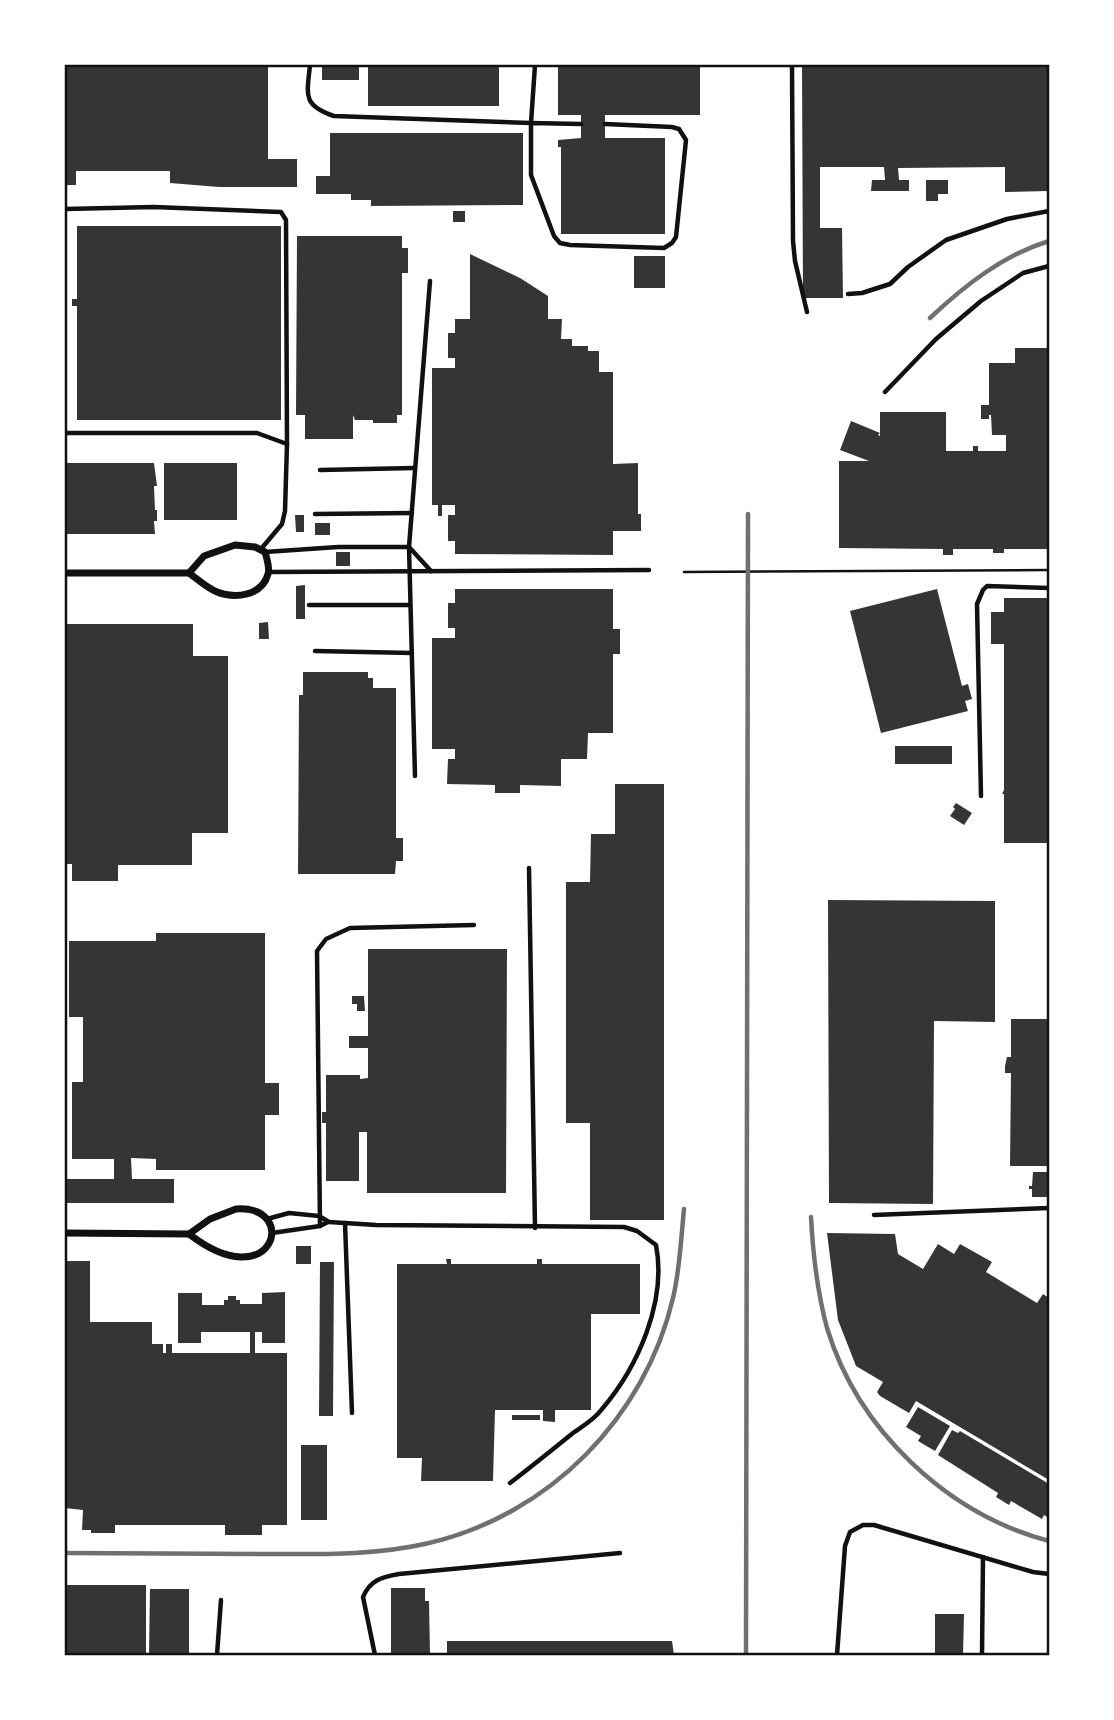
<svg xmlns="http://www.w3.org/2000/svg" width="1114" height="1720" font-family="'Fira Sans Condensed',sans-serif">
  <style>
    .building { fill: #353535 }
    .lines { fill: none; stroke-linecap: round; stroke-linejoin: round }
    .path { stroke: #111; stroke-width: 2.5 }
    .service { stroke: #111; stroke-width: 4.5 }
    .minor { stroke: #111; stroke-width: 7 }
    .rail { stroke: #707070; stroke-width: 4.5 }
    .neatline { fill: none; stroke: #111; stroke-width: 2.5 }
  </style>
  <rect width="100%" height="100%" fill="#fff"/>
  <g class="building">
    <polygon points="65,65 268,65 268,159 297,159 297,187 219,187 170,183 170,171 76,171 76,185 65,185"/>
    <rect x="322" y="65" width="37" height="15"/>
    <rect x="368" y="65" width="131" height="41"/>
    <polygon points="558,65 700,65 700,115 605,115 605,138 665,138 665,234 561,234 561,147 558,147 558,140 581,138 581,115 558,115"/>
    <polygon points="802,65 1049,65 1049,191 1005,192 1005,167 898,168 899,180 909,180 909,191 871,191 872,180 885,180 884,167 820,167 820,228 842,228 843,298 803,298"/>
    <polygon points="330,133 523,133 523,205 371,206 371,200 351,200 351,194 316,194 316,176 330,176"/>
    <polygon points="926,180 948,180 948,194 938,194 938,201 926,201"/>
    <rect x="453" y="211" width="12" height="11"/>
    <polygon points="77,226 281,226 281,420 77,420 77,306 72,306 72,299 77,299"/>
    <polygon points="297,236 402,236 402,248 408,248 408,273 402,273 402,415 397,415 397,423 373,423 373,420 355,420 353,415 353,439 305,439 305,415 296,415"/>
    <polygon points="470,254 520,278 548,296 548,319 562,319 561,339 572,339 572,346 588,346 588,351 599,351 599,372 613,372 613,464 638,463 638,514 641,514 641,531 613,531 613,555 455,554 455,541 448,541 448,515 455,515 455,505 442,505 442,516 438,516 438,505 432,505 432,368 455,368 455,358 448,358 448,333 455,333 455,319 470,319"/>
    <rect x="634" y="256" width="31" height="32"/>
    <polygon points="1015,348 1049,348 1049,549 1004,549 1004,553 993,553 993,549 953,549 953,555 943,555 943,549 839,548 839,461 869,461 840,450 851,421 880,433 878,435 880,436 880,412 946,412 946,451 973,451 973,446 978,446 978,451 1006,451 1006,435 992,435 991,415 989,415 989,419 981,419 981,405 989,405 989,363 1015,363"/>
    <polygon points="65,463 154,463 157,486 154,486 155,510 157,510 157,521 154,521 155,534 65,534"/>
    <rect x="164" y="463" width="73" height="57"/>
    <polygon points="295,515 304,515 304,532 296,532"/>
    <rect x="315" y="523" width="15" height="12"/>
    <rect x="336" y="552" width="14" height="14"/>
    <polygon points="305,585 305,619 296,619 296,586"/>
    <polygon points="455,589 613,589 613,629 620,629 620,654 613,654 613,733 588,733 587,759 561,759 561,786 520,785 520,793 495,793 495,785 447,784 448,759 455,759 455,749 432,749 432,638 455,638 455,628 448,628 448,603 455,603"/>
    <polygon points="937,589 962,686 968,684 972,699 965,701 968,711 881,733 850,611"/>
    <polygon points="1004,598 1049,598 1049,843 1004,843 1004,794 1002,794 1004,790 1004,644 991,644 991,612 1004,612"/>
    <polygon points="268,622 269,639 259,639 259,623"/>
    <polygon points="65,624 193,624 193,656 228,656 228,833 192,833 192,865 118,865 118,881 72,881 72,864 65,864"/>
    <polygon points="303,672 368,672 368,678 373,678 373,688 396,688 396,838 403,838 403,861 396,861 395,874 298,874 299,695 303,695"/>
    <rect x="895" y="746" width="57" height="18"/>
    <polygon points="615,784 664,784 664,1220 590,1220 590,1123 566,1123 566,882 590,882 591,834 615,834"/>
    <polygon points="956,803 972,813 964,825 950,816 955,809 953,807"/>
    <polygon points="828,900 995,901 995,1022 934,1021 933,1204 829,1203"/>
    <polygon points="156,933 265,933 265,1083 279,1083 279,1115 265,1115 265,1170 156,1170 156,1159 131,1158 132,1179 174,1179 174,1203 66,1203 66,1179 114,1179 114,1159 72,1159 72,1082 83,1082 83,1017 69,1017 69,941 156,941"/>
    <polygon points="368,949 507,949 506,1193 367,1193 367,1132 359,1132 359,1181 326,1181 326,1123 322,1123 322,1112 326,1112 326,1075 360,1075 360,1079 368,1078 368,1048 349,1048 349,1036 368,1036"/>
    <polygon points="352,996 364,996 365,1011 357,1011 357,1004 352,1004"/>
    <polygon points="1011,1019 1049,1019 1049,1166 1010,1166 1011,1073 1005,1073 1005,1066 1007,1057 1011,1057"/>
    <polygon points="1033,1172 1049,1172 1049,1197 1032,1197 1032,1189 1029,1189 1029,1186 1032,1186"/>
    <polygon points="827,1233 895,1234 898,1254 923,1269 938,1244 954,1254 960,1244 992,1262 986,1272 1037,1303 1043,1294 1049,1298 1049,1480 916,1401 909,1413 880,1396 877,1392 883,1382 856,1366 838,1320"/>
    <rect x="296" y="1246" width="15" height="18"/>
    <polygon points="446,1259 451,1259 451,1264 537,1264 537,1259 542,1259 542,1264 640,1264 640,1314 591,1314 591,1410 555,1410 555,1422 543,1421 543,1410 495,1410 493,1481 421,1481 422,1458 397,1458 397,1264 447,1264"/>
    <polygon points="65,1261 90,1261 90,1322 152,1322 152,1344 163,1344 163,1353 166,1353 166,1344 172,1344 172,1353 250,1353 250,1332 201,1332 201,1343 178,1343 178,1293 202,1293 202,1305 224,1305 224,1300 228,1300 228,1296 236,1296 236,1300 240,1300 240,1304 262,1304 262,1293 285,1292 285,1343 262,1343 262,1332 255,1332 255,1353 287,1353 287,1525 262,1525 262,1535 225,1535 225,1525 115,1525 115,1533 91,1533 91,1530 82,1530 83,1510 65,1508"/>
    <polygon points="320,1262 334,1262 333,1416 319,1416"/>
    <polygon points="918,1407 950,1426 935,1451 918,1441 921,1436 906,1427"/>
    <rect x="512" y="1415" width="28" height="5"/>
    <polygon points="952,1430 958,1433 960,1431 1049,1484 1049,1518 1044,1515 1042,1519 1011,1501 1009,1505 996,1497 998,1493 938,1455"/>
    <rect x="301" y="1445" width="26" height="75"/>
    <rect x="65" y="1585" width="81" height="70"/>
    <polygon points="391,1588 425,1588 425,1601 429,1601 430,1655 391,1655"/>
    <polygon points="150,1589 189,1589 189,1655 149,1655"/>
    <polygon points="935,1614 964,1614 963,1655 935,1655"/>
    <polygon points="447,1641 672,1641 674,1655 447,1655"/>
  </g>
  <g class="lines">
    <polyline class="path" points="684,572 1049,570"/>
    <g class="service">
      <path d="M 310,65 C 307,95 302,105 334,116 L 531,123 L 535,65"/>
      <polyline points="792,65 793,241 795,261 807,312"/>
      <polyline points="581,124 531,123 531,175 554,236 560,243 570,245 664,248 672,243 676,237 686,140 679,129 672,127 605,124"/>
      <polyline points="65,209 154,207 281,212 286,220 287,444 285,511 282,524 261,549"/>
      <polyline points="848,294 862,293 890,284 908,267 946,240 1007,219 1049,211"/>
      <polyline points="885,392 936,339 981,301 1023,273 1049,266"/>
      <polyline points="65,433 257,433 287,444"/>
      <polyline points="320,470 414,468"/>
      <polyline points="315,514 412,513"/>
      <polyline points="265,552 338,547 409,547 431,571"/>
      <polyline points="269,572 649,570"/>
      <polyline points="309,605 410,605"/>
      <polyline points="315,651 412,653"/>
      <polyline points="415,776 409,547 430,281"/>
      <polyline points="981,796 977,604 983,590 987,586 1049,588"/>
      <polyline points="529,868 535,1228"/>
      <polyline points="874,1215 1049,1208"/>
      <path d="M 267,1219 L 289,1213 L 319,1216 L 329,1222 L 376,1225 L 624,1227 L 637,1231 L 656,1245 C 667,1301 638,1367 602,1409 C 595,1419 583,1426 573,1433 C 552,1450 531,1467 510,1483"/>
      <polyline points="345,1223 352,1413"/>
      <polyline points="320,1226 317,951 326,939 350,928 474,925"/>
      <polyline points="272,1233 320,1226 328,1222"/>
      <polyline points="217,1655 221,1600"/>
      <path d="M 375,1655 L 363,1597 C 370,1580 382,1577 399,1574 L 620,1553"/>
      <polyline points="837,1655 845,1546 850,1532 863,1525 874,1525 1033,1572 1049,1574"/>
      <polyline points="982,1655 983,1557"/>
    </g>
    <g class="minor">
      <path d="M 235,545 L 255,547 L 265,552 C 267,559 270,568 268,574 C 262,596 235,599 217,592 C 207,588 197,579 189,573 L 204,556 Z"/>
      <polyline points="65,573 189,573"/>
      <path d="M 236,1209 C 301,1205 273,1299 189,1234 L 210,1219 Z"/>
      <polyline points="65,1233 189,1234"/>
    </g>
    <g class="rail">
      <path d="M 930,318 C 964,286 1003,255 1049,241"/>
      <path d="M 811,1217 C 813,1255 817,1291 827,1328 C 858,1430 947,1514 1049,1541"/>
      <path d="M 65,1553 C 130,1553 195,1554 260,1554 C 316,1554 374,1556 429,1543 C 549,1515 645,1418 673,1298 C 680,1269 681,1238 684,1209"/>
      <polyline points="746,1655 748,514"/>
    </g>
  </g>
  <rect width="1114" height="1720" fill="none" stroke="#ffffff" stroke-width="133"/>
  <rect x="66" y="66" width="982" height="1588" class="neatline"/>
</svg>
